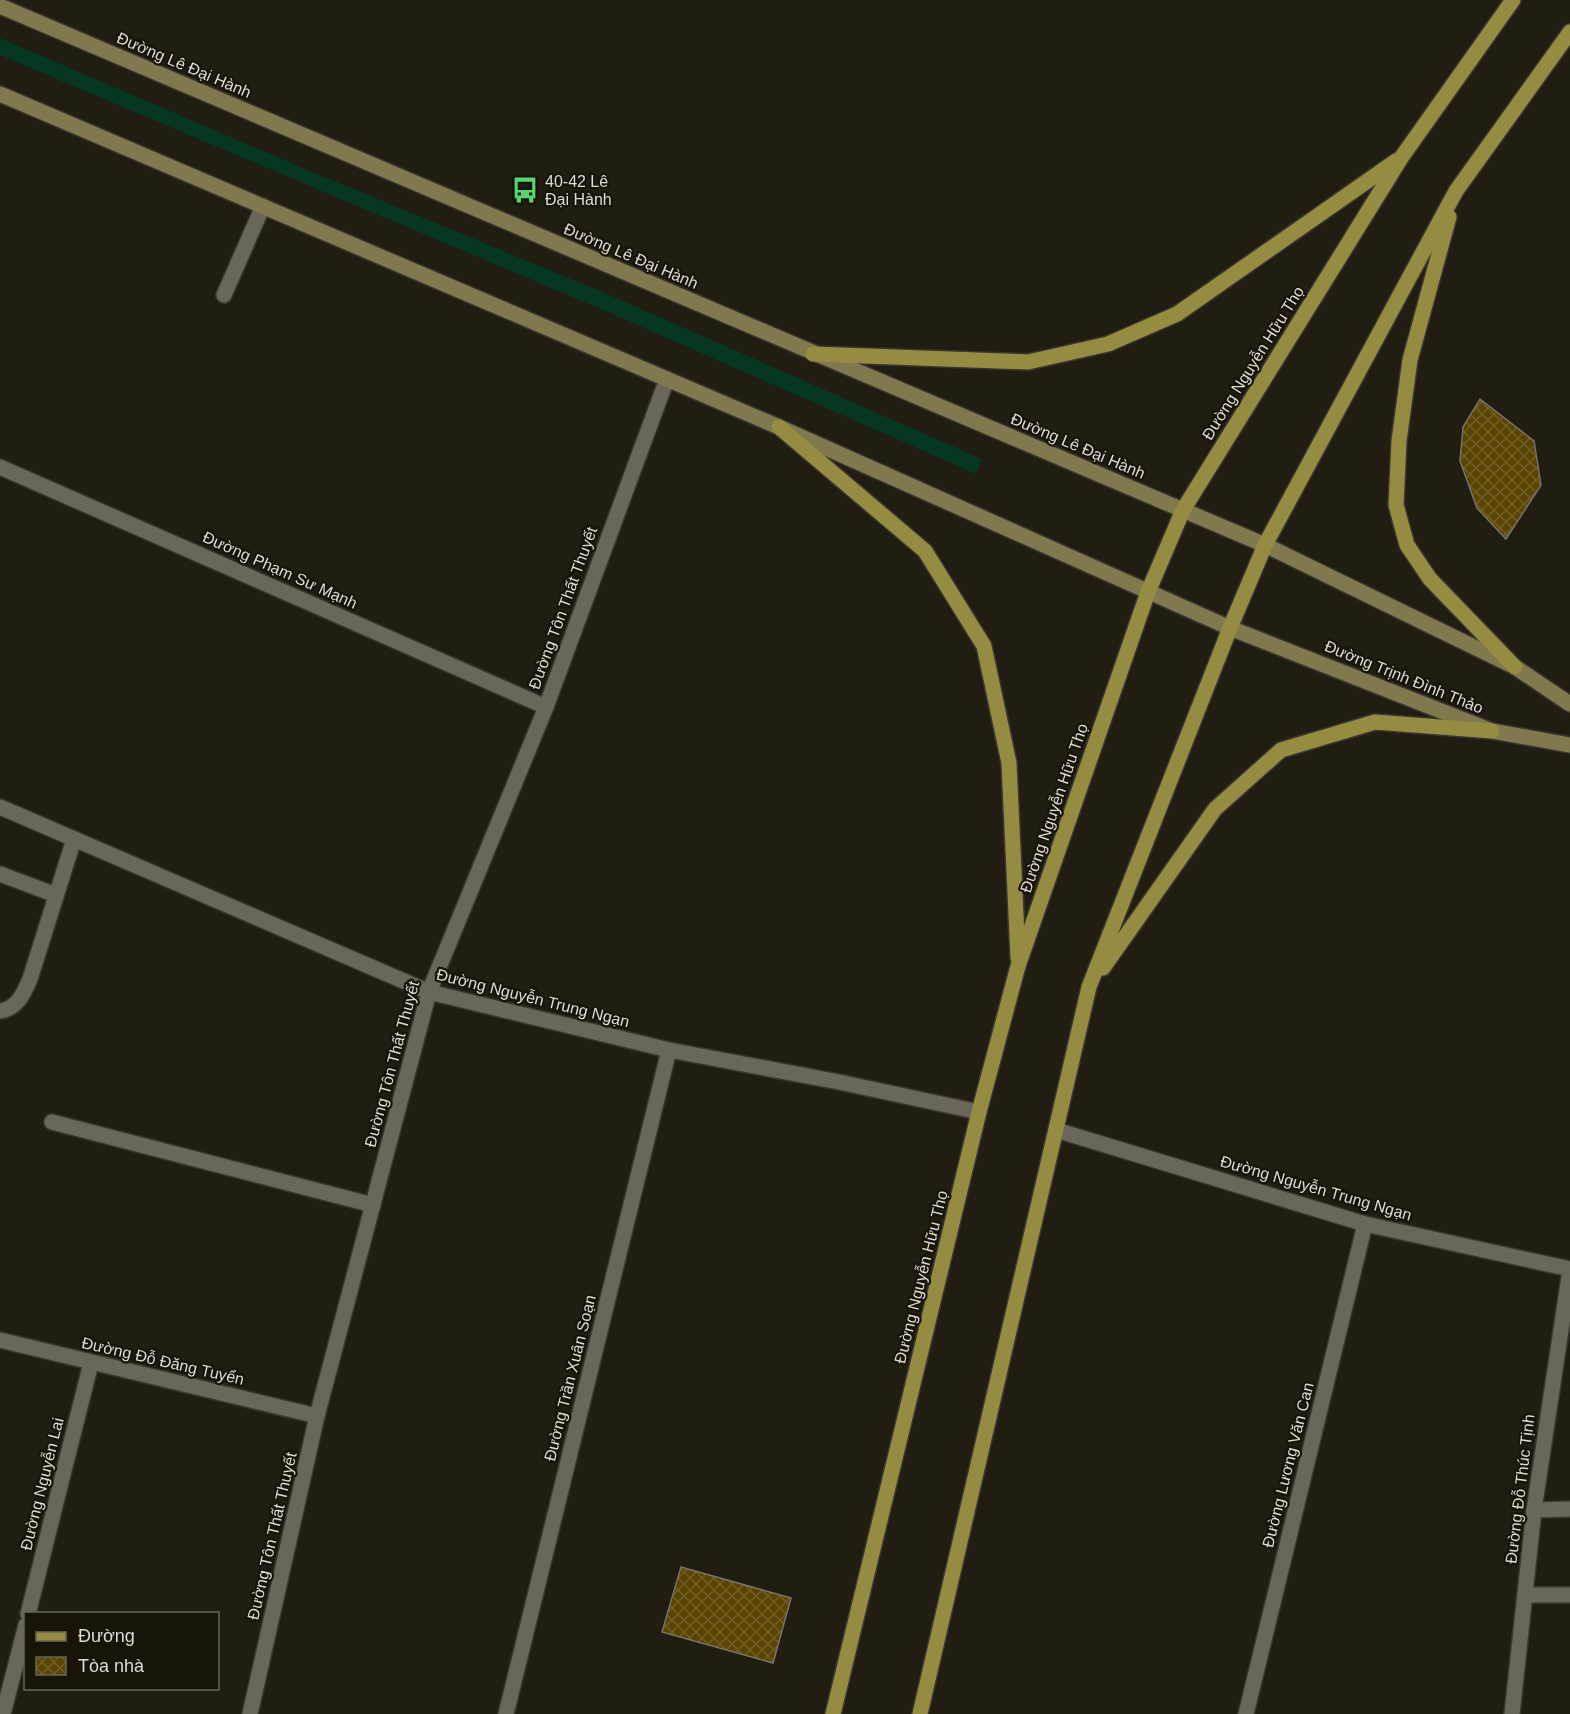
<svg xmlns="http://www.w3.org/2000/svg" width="1570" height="1714" font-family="Arial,sans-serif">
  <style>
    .grass { fill: #063721 }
    .building { fill: url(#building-cross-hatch); stroke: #787368; stroke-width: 1.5 }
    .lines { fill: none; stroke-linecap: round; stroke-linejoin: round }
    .lane-casing { stroke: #393630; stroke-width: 18 }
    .street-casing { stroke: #393630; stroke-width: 18 }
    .secondary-casing { stroke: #393630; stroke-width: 18 }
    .primary-casing { stroke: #393630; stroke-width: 18 }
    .lane { stroke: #6a665a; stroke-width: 15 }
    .street { stroke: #6a665a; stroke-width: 15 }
    .secondary { stroke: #7f794d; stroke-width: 15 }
    .primary { stroke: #958c41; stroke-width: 15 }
    .labels { text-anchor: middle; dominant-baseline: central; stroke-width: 4.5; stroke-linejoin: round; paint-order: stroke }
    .street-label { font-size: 16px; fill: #dedbd5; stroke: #18140a }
    .poi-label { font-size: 16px; fill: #dedbd5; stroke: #18140a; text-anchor: start }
  </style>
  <defs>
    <pattern id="building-cross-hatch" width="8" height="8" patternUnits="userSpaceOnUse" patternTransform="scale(1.5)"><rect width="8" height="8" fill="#594402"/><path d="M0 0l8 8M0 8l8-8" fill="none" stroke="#705e26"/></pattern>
  </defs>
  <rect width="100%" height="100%" fill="#211d13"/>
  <polygon class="grass" points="0,38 291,163 605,293 982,459 976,474 608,312 0,55"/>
  <g class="building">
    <polygon points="1480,399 1534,441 1541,485 1506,539 1477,508 1460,461 1463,427"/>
    <polygon points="681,1567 791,1598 773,1663 662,1632"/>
  </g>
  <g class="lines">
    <g class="lane-casing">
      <g id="lane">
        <polyline points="224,295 263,206"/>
        <polyline points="52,1122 373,1205"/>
      </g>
    </g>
    <g class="street-casing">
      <g id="street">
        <polyline points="0,467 546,707"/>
        <polyline points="0,807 429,992 669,1050 839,1082 979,1112"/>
        <polyline points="0,874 56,895"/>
        <path d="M 0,1011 C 17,1009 24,993 30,979 L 74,839"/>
        <polyline points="1056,1130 1365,1224 1570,1269"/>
        <polyline points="0,1340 317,1416"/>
        <polyline points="1534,1510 1570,1509"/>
        <polyline points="1525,1595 1570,1595"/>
        <polyline points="28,1614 91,1363"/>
        <polyline points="3,1714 26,1625"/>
        <polyline points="250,1714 317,1416 429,992 546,707 667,379"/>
        <polyline points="506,1714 669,1050"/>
        <polyline points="1246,1714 1365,1224"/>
        <polyline points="1512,1714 1534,1510 1570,1270"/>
      </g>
    </g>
    <g class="secondary-casing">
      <g id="secondary">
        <polyline points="0,6 1265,545 1515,667 1570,704"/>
        <polyline points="0,94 779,427 1230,628 1492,731 1570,745"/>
      </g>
    </g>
    <g class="primary-casing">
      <g id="primary">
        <polyline points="1449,217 1410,360 1399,441 1396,505 1407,545 1430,579 1515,667"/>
        <polyline points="813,354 1028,362 1108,344 1177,314 1396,161"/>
        <polyline points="779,427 925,551 984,646 1009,763 1018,958"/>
        <polyline points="1103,968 1215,809 1281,750 1375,722 1492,731"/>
        <polyline points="833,1714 979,1112 1018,966 1148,592 1183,510 1401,158 1513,0"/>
        <polyline points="920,1714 1089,987 1230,628 1265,545 1456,191 1570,32"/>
      </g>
    </g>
    <use href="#lane" class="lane"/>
    <use href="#street" class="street"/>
    <use href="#secondary" class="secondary"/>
    <use href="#primary" class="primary"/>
  </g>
  <defs>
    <g id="bus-bare" transform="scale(2.07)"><path d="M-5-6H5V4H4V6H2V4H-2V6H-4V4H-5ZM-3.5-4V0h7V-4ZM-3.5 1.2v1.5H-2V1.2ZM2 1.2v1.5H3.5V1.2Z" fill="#57d570" stroke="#18140a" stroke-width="2.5" paint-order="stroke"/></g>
  </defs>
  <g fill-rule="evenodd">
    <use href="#bus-bare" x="525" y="190"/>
  </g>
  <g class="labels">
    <g class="street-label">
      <text transform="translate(184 65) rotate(23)">Đường Lê Đại Hành</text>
      <text transform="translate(631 256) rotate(23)">Đường Lê Đại Hành</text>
      <text transform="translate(1253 363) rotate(-58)">Đường Nguyễn Hữu Thọ</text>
      <text transform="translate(1078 446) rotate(23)">Đường Lê Đại Hành</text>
      <text transform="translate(280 570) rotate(24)">Đường Phạm Sư Mạnh</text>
      <text transform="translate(563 608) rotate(-70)">Đường Tôn Thất Thuyết</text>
      <text transform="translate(1404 677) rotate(22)">Đường Trịnh Đình Thảo</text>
      <text transform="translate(1054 808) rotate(-71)">Đường Nguyễn Hữu Thọ</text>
      <text transform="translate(533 998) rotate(14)">Đường Nguyễn Trung Ngạn</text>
      <text transform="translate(392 1064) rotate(-75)">Đường Tôn Thất Thuyết</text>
      <text transform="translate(1316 1188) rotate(16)">Đường Nguyễn Trung Ngạn</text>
      <text transform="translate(921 1277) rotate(-76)">Đường Nguyễn Hữu Thọ</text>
      <text transform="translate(163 1361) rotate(13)">Đường Đỗ Đăng Tuyển</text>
      <text transform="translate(570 1378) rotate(-76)">Đường Trần Xuân Soạn</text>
      <text transform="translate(1288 1465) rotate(-76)">Đường Lương Văn Can</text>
      <text transform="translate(42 1484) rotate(-76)">Đường Nguyễn Lai</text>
      <text transform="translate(1520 1489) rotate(-83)">Đường Đỗ Thúc Tịnh</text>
      <text transform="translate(272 1536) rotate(-77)">Đường Tôn Thất Thuyết</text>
    </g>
    <g class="poi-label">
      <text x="545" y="181">40-42 Lê<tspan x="545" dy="18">Đại Hành</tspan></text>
    </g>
  </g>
  <rect x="24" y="1612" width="195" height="78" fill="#18140a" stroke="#67645b" stroke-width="1.5"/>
  <rect x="36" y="1632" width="30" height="9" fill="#958c41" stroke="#67645b" stroke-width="1.5"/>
  <text x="78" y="1642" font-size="18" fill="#dedbd5">Đường</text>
  <rect x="36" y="1657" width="30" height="18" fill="url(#building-cross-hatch)" stroke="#67645b" stroke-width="1.5"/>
  <text x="78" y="1672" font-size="18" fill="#dedbd5">Tòa nhà</text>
</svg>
